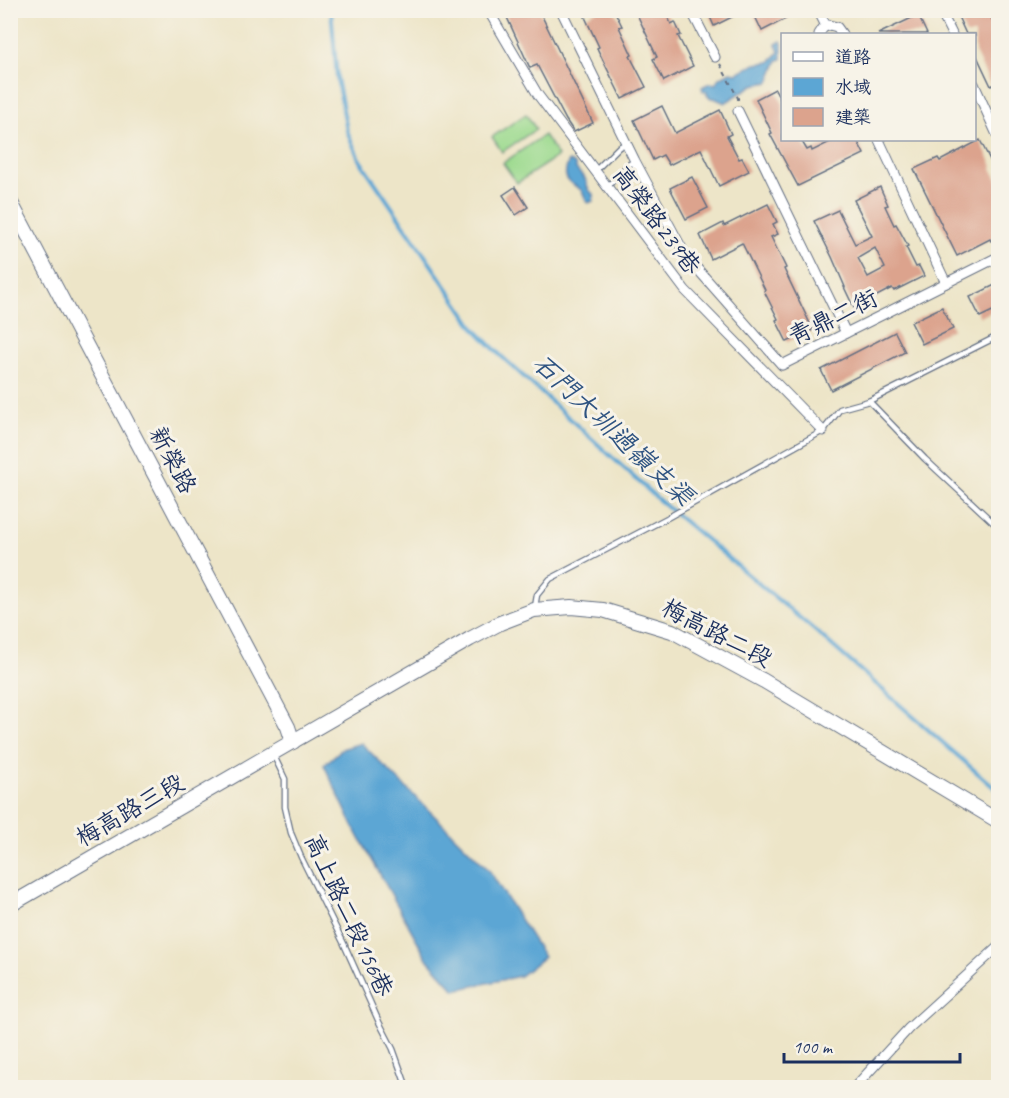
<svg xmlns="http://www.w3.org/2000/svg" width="1009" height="1098" font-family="Caveat,'LXGW WenKai TC',sans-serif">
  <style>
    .green { fill: #9dda8f; stroke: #5c8476; stroke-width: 1.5 }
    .water { fill: #5ca6d4; stroke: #3c6a99; stroke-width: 1.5 }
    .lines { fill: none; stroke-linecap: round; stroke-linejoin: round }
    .stream { stroke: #5ca6d4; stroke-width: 4 }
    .building { fill: #dca38d; fill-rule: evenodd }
    .lane-casing { stroke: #646f83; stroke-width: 7 }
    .street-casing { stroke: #646f83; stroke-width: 11 }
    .secondary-casing { stroke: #646f83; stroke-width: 16 }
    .path { stroke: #646f83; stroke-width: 2; stroke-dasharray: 4.5 4.5; stroke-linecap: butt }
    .lane { stroke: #fff; stroke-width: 4.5 }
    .street { stroke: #fff; stroke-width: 9 }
    .secondary { stroke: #fff; stroke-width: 14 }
    .labels { text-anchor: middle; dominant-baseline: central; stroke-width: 6; stroke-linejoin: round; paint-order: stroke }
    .street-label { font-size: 24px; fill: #1b2f5e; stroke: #f7f3e8 }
    .water-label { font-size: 26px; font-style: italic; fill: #2e5381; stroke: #f7f3e8 }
  </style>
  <rect width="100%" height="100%" fill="#f7f3e8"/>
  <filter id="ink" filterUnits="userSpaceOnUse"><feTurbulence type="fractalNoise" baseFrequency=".0167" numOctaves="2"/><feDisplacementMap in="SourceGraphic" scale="12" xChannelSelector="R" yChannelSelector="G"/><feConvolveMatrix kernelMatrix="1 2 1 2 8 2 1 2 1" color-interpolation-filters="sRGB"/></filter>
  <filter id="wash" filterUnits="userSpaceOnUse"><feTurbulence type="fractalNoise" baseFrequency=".008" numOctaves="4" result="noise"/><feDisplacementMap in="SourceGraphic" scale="24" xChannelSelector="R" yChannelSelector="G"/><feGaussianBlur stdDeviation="1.35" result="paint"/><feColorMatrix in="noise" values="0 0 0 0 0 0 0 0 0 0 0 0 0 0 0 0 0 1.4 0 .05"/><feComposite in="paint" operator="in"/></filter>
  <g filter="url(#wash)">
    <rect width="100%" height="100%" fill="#ede5c8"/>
    <g class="green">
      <polygon points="526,114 536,129 502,152 492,137"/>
      <polygon points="544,135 558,156 517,183 503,163"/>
    </g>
    <g class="water">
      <polygon points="781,41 782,43 782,59 778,60 769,82 753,85 725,103 714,98 711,98 707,95 707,92 703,91 702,87 710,83 716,84 718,79 730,72 737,73 755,64 770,62 779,52 776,44"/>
      <path d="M 569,161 L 575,164 C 576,171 579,172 584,177 C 589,184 584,187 594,195 L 593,201 L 588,203 C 584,199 585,194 581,190 C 578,187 575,186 572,184 C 563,178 565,170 569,161 Z"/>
      <polygon points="361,743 489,870 544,957 520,976 455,990 428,960 353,826 324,765 342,749"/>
    </g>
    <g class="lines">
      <polyline class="stream" points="331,10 337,78 347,131 359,159 475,329 500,355 660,501 819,634 998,791"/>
    </g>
    <g id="blocks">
      <g class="building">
        <polygon points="511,10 539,10 593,123 574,132 566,120 537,65 530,68 505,13"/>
        <polygon points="598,10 614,10 622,26 619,27 632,55 630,56 646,87 622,99 597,48 599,47 585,17"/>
        <polygon points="635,10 665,10 671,24 675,22 681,35 678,36 693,66 664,81 653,59 657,57"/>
        <polygon points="707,10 746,10 714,26"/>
        <polygon points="752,10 803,10 762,31"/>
        <polygon points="955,10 988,10 993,22 995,21 999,29 999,82 991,86 975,52 975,34 966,34"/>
        <polygon points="918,15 927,34 878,34"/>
        <polygon points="775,89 783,104 783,140 801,140 807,150 811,148 812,151 834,140 857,140 864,154 798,186 770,134 772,133 756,99"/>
        <polygon points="662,106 675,133 720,110 731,134 727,136 739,159 742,158 749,171 719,186 701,149 669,165 663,155 653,160 634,120"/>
        <polygon points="980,140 993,166 991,168 999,183 999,238 991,241 990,239 957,256 914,169 938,158 940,161"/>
        <polygon points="692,177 708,208 686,219 670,188"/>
        <polygon points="515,187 528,207 516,215 503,195"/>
        <path d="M 880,187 L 888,205 L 885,206 L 894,225 L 896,224 L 908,246 L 906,247 L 916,267 L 919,266 L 924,276 L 894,291 L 892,288 L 854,308 L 844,287 L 845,287 L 832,257 L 814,221 L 838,210 L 855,244 L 872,236 L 854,200 ZM 875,248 L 885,268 L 868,277 L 858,258 Z"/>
        <polygon points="768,204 777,222 773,224 778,234 771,237 786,268 784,269 813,330 787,342 776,320 778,319 764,291 765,290 742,243 711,259 700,235 723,223 724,226"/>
        <polygon points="999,283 999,308 980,317 970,297"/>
        <polygon points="942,307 953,329 922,344 911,322"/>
        <polygon points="895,332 905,352 831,390 821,370"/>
      </g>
    </g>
  </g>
  <g filter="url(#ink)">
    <use href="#blocks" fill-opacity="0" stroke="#646f83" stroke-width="1.5"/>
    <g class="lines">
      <g class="lane-casing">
        <g id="lane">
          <polyline points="595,171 619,147 627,143"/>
          <polyline points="607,187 628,165 635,161"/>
          <polyline points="869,401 925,459 998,527"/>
          <polyline points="535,607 537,595 550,579 667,518 823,431 840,409 869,401 998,336"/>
          <polyline points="274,756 285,779 285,807 291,833 301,857 344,944 379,1022 393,1049 407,1088"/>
        </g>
      </g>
      <g class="street-casing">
        <g id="street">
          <polyline points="488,10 538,95 685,290 823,431"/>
          <polyline points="561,10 635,161 686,256 782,365 998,257"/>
          <polyline points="691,10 715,57"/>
          <polyline points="818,10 826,26"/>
          <polyline points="943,16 952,34"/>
          <polyline points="819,34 823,28 829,25 837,27 842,34"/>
          <polyline points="974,84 998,137"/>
          <polyline points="738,111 846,333"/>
          <polyline points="879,140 946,283"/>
          <polyline points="854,1088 909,1028 998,947"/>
        </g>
      </g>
      <g class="secondary-casing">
        <g id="secondary">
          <polyline points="10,201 288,727 293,742"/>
          <polyline points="10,905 470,639 500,623 534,610 571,607 603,610 672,631 764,681 998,821"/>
        </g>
      </g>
      <polyline class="path" points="720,64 738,98 738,102"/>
      <use href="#lane" class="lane"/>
      <use href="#street" class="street"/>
      <use href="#secondary" class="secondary"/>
    </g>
  </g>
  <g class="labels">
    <g class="street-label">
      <text transform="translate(657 220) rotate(53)">高榮路239巷</text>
      <text transform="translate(833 317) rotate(-26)">青鼎二街</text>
      <text transform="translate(173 460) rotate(62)">新榮路</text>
      <text transform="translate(717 633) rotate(27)">梅高路二段</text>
      <text transform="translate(130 810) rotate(-30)">梅高路三段</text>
      <text transform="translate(349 915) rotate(65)">高上路二段156巷</text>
    </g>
    <g class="water-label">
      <text transform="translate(613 430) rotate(43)">石門大圳過嶺支渠</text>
    </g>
  </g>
  <rect width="1009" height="1098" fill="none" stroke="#f7f3e8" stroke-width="36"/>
  <rect x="781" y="33" width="195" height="108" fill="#f7f3e8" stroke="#9fa5b1" stroke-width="1.5"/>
  <rect x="793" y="52" width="30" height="9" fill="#ffffff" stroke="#9fa5b1" stroke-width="1.5"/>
  <text x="835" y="63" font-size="18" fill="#1b2f5e">道路</text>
  <rect x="793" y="78" width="30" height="18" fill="#5ca6d4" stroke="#9fa5b1" stroke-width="1.5"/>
  <text x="835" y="93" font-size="18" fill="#1b2f5e">水域</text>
  <rect x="793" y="108" width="30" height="18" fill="#dca38d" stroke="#9fa5b1" stroke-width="1.5"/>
  <text x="835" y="123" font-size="18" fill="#1b2f5e">建築</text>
  <path d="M784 1053v9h176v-9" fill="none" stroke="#1b2f5e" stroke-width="3"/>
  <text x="793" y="1053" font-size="18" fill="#1b2f5e" stroke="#f7f3e8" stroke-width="4.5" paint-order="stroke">100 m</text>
</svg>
